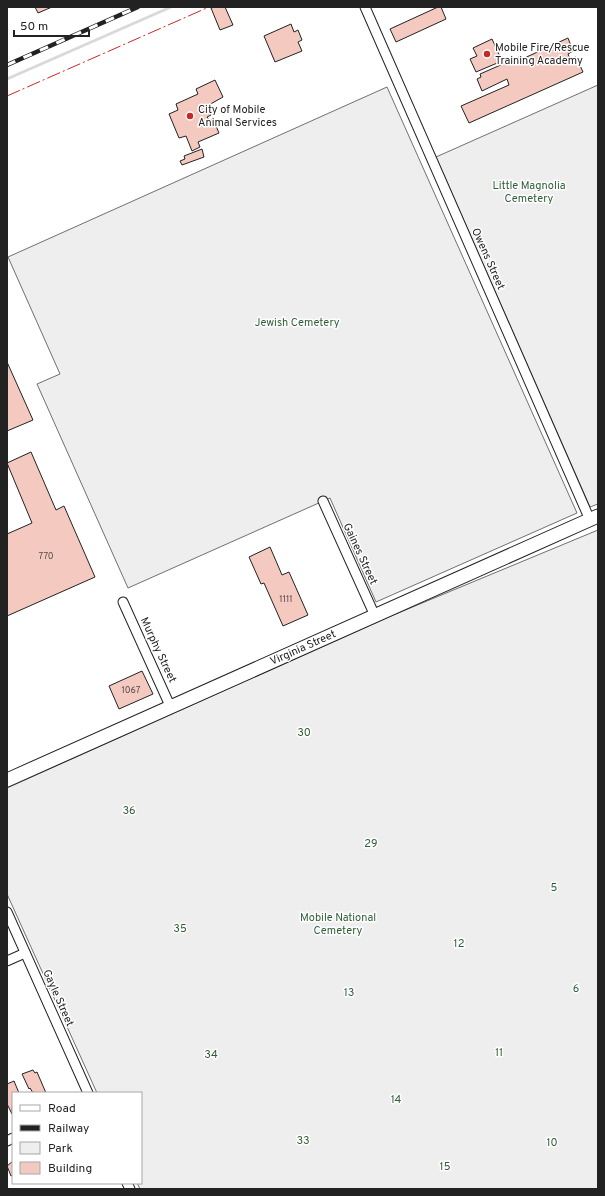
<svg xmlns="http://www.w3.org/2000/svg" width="605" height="1196" font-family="Overpass,sans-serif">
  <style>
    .green { fill: #eee; stroke: #6f6f6f }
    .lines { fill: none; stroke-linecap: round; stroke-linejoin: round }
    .stream { stroke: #d9d9d9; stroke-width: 3 }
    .building { fill: #f3c9c0; stroke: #222 }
    .street-casing { stroke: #222; stroke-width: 11 }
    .secondary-casing { stroke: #222; stroke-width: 15 }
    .street { stroke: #fff; stroke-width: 9 }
    .secondary { stroke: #fff; stroke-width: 13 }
    .rail-casing { stroke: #222; stroke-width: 4.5 }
    .rail { stroke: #fff; stroke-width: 3; stroke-dasharray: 9; stroke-linecap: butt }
    .power { stroke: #c62828; stroke-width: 1; stroke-dasharray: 14 3 2 3; stroke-linecap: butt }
    .poi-dot { fill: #c62828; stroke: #fff; stroke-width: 1.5 }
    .labels { text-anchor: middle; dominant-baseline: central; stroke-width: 3; stroke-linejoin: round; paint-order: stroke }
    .number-label { font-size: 9px; fill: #564c4a }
    .poi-label { font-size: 11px; fill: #222; stroke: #fff; text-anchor: start }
    .park-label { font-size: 11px; fill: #2f5e38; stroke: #fff }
    .street-label { font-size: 11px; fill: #222; stroke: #fff }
  </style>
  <rect width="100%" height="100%" fill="#fff"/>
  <g class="green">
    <polygon points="598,85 598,504 590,507 436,157"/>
    <polygon points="387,87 577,513 376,602 330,498 128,588 37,384 60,374 8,257"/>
    <polygon points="598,530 598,1189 140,1189 137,1183 141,1183 141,1093 97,1093 7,894 7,788 386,618"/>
  </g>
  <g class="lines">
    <polyline class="stream" points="7,79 171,7"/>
  </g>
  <g class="building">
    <polygon points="35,7 52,7 38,13"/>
    <polygon points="215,7 225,7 233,25 220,30 211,8"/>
    <polygon points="438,7 441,7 446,19 396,42 390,29"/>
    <polygon points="291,24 294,32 298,30 302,40 298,42 302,51 275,62 264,36"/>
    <polygon points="568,38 573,51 568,54 570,59 576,57 583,72 469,123 461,106 509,85 507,79 482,91 477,79 481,77 480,74 519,57 520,60"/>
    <polygon points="492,39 502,61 476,72 470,59 477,56 473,48"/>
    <polygon points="215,80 223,97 207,106 211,115 207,117 209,120 213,119 219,133 198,142 200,147 192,151 186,136 179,138 169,114 178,110 176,104 198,94 196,89"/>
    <polygon points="202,149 204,157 182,165 180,161 185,159 184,156"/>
    <polygon points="7,362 33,420 7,431"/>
    <polygon points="31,452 56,510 64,506 95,577 7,616 7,534 32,523 7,463"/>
    <polygon points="270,547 282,575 289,572 308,615 283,626 264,583 261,584 249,557"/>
    <polygon points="142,671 153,694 119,709 109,686"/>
    <polygon points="33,1070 35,1073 37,1072 46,1093 33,1093 30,1088 29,1089 22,1074"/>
    <polygon points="14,1081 19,1093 13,1093 12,1114 7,1104 7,1084"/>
    <polygon points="13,1161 13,1175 11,1176 7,1166"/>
  </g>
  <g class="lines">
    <g class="street-casing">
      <g id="street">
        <polyline points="365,7 590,520"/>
        <polyline points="323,501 375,616"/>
        <polyline points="123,602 171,708"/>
        <polyline points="7,912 88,1093"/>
        <polyline points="7,961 25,953"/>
        <polyline points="7,1141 13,1138"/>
        <polyline points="127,1183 130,1189"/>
      </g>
    </g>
    <g class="secondary-casing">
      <polyline id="secondary" points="7,780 598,516"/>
    </g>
    <use href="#street" class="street"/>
    <use href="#secondary" class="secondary"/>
    <g class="rail-casing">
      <polyline id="rail" points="7,65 138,7"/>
    </g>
    <use href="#rail" class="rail"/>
    <polyline class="power" points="7,96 209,7"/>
  </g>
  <g class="poi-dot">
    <circle cx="487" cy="54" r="4"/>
    <circle cx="190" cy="116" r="4"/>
  </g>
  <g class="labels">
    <g class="number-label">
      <text x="46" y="556">770</text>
      <text x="286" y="599">1111</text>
      <text x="131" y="690">1067</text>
    </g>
    <g class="poi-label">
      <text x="495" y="48">Mobile Fire/Rescue<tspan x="495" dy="13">Training Academy</tspan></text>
      <text x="198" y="110">City of Mobile<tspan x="198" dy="13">Animal Services</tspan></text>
    </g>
    <g class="park-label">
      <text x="529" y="186">Little Magnolia<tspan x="529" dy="13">Cemetery</tspan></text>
      <text x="297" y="323">Jewish Cemetery</text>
      <text x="304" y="733">30</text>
      <text x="129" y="811">36</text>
      <text x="371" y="844">29</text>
      <text x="554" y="888">5</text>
      <text x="338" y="918">Mobile National<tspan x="338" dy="13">Cemetery</tspan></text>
      <text x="180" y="929">35</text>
      <text x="459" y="944">12</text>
      <text x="576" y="989">6</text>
      <text x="349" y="993">13</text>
      <text x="499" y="1053">11</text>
      <text x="211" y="1055">34</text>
      <text x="396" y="1100">14</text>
      <text x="303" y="1141">33</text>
      <text x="552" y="1143">10</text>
      <text x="445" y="1167">15</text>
    </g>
    <g class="street-label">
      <text transform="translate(488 259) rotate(66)">Owens Street</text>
      <text transform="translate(360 554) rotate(65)">Gaines Street</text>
      <text transform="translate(303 648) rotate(-24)">Virginia Street</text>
      <text transform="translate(158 650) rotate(65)">Murphy Street</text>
      <text transform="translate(58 998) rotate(66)">Gayle Street</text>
    </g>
  </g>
  <rect width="605" height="1196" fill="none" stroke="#222222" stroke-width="16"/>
  <rect x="12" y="1092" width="130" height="92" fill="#ffffff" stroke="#a7a7a7"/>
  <rect x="20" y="1105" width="20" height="6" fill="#ffffff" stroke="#a7a7a7"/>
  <text x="48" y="1112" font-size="12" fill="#222222">Road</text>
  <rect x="20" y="1125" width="20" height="6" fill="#222222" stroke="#a7a7a7"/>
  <text x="48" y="1132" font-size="12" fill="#222222">Railway</text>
  <rect x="20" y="1142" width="20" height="12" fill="#eeeeee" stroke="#a7a7a7"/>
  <text x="48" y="1152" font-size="12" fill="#222222">Park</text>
  <rect x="20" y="1162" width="20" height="12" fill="#f3c9c0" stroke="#a7a7a7"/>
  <text x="48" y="1172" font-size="12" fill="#222222">Building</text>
  <path d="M14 30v6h75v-6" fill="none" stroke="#222222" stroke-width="2"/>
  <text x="20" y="30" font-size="12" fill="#222222" stroke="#ffffff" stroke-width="3" paint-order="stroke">50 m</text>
</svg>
